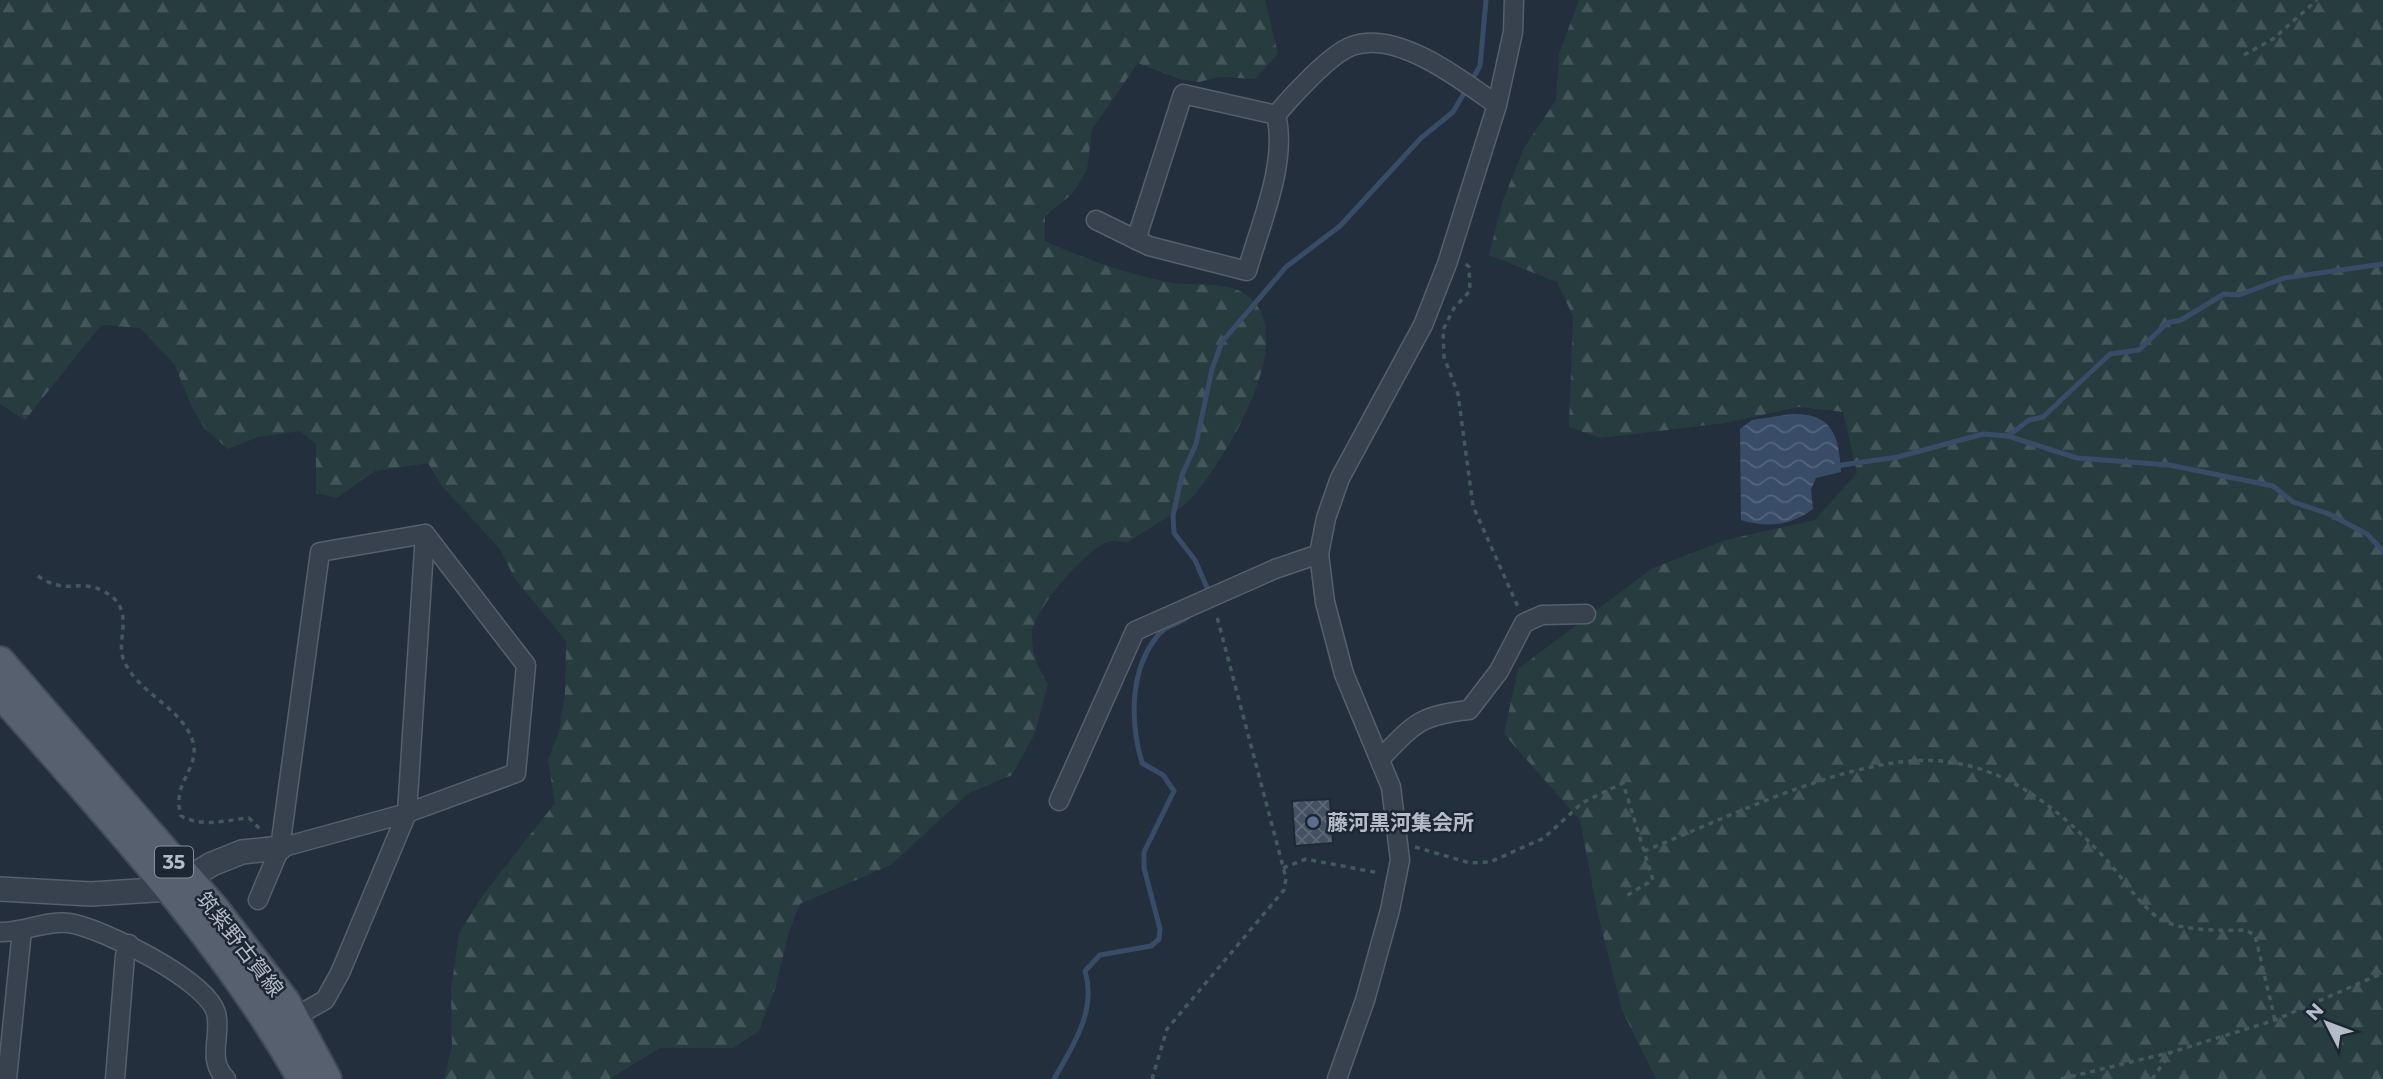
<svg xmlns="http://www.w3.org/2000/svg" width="2383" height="1079" font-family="Montserrat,'Noto Sans JP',sans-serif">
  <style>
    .forest { fill: url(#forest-firs) }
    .water { fill: url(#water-waves) }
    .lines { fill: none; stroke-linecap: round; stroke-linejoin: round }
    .stream { stroke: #394c67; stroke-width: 5 }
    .building { fill: url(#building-cross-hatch); stroke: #1f2835; stroke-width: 2 }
    .minor-casing { stroke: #565f6c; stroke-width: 21 }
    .tertiary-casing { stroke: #565f6c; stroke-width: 26 }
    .primary-casing { stroke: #414a57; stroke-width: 32 }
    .path { stroke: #44595c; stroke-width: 3.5; stroke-dasharray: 5 5; stroke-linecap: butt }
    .minor { stroke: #38414e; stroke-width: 18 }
    .tertiary { stroke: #38414e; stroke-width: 23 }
    .primary { stroke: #56606e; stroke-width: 28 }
    .service-dot { fill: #5c6f8a; stroke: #1d2633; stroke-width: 2.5 }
    .labels { text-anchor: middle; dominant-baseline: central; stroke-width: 5; stroke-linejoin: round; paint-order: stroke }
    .shield { fill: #1d2633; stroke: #878f9c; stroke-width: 2 }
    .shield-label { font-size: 19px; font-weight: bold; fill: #b4bcc9 }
    .poi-label { font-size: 21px; font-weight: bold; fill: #b4bcc9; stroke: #1d2633; text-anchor: start }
    .street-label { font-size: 21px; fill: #b4bcc9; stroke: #1d2633 }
  </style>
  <defs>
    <pattern id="forest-firs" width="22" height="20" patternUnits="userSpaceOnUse" patternTransform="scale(1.75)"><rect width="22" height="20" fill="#263c3f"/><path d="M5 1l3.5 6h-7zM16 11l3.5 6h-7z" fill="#435659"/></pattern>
    <pattern id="water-waves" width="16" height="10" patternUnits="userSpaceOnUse" patternTransform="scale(1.75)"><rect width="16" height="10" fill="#394c67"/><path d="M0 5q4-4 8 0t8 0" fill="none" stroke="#53647b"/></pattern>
    <pattern id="building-cross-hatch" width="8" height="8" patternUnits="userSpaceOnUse" patternTransform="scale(1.75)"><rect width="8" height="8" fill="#455162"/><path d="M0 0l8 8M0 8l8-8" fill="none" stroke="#5d6877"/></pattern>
  </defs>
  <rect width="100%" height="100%" fill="#242f3e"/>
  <g class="forest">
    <path d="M 0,0 L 1265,0 L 1278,54 L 1255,79 L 1219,77 L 1199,82 L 1179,79 L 1138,63 L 1092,129 L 1087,170 L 1072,194 L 1045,216 L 1045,241 C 1084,259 1125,273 1167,282 C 1191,287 1224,280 1245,294 C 1303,332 1227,455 1196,493 C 1181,511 1147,529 1127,543 C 1123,543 1115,540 1111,541 C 1087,546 1034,610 1032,633 C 1031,654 1038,667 1048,684 L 1035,733 L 1012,775 L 969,793 L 891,865 L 800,904 L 789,932 L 776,986 L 759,1031 L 733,1048 L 660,1048 L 609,1079 L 444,1079 L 452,1045 L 451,990 L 459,933 L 483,895 L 555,803 L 548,760 L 559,732 L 565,693 L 566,641 L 515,579 L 500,549 L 441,485 L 428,463 L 375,471 L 337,498 L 316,493 L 316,444 L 300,431 L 258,437 L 228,449 L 205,429 L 191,405 L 175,365 L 140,328 L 101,325 L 25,420 L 0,404 Z"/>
    <polygon points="1579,0 2383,0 2383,1079 1656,1079 1622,1010 1598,915 1580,820 1504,734 1518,669 1653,568 1726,540 1815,520 1857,473 1843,412 1799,407 1725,423 1600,438 1569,427 1573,316 1557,282 1489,255 1503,200 1524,148 1556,100 1559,54"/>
  </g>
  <path class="water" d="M 1792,414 C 1832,413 1839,435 1841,472 L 1816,478 L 1811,489 L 1813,509 C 1790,526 1767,528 1741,520 L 1740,429 L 1752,420 Z"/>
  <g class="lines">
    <g class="stream">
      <polyline points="2008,436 2077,458 2169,465 2273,486 2293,502 2329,514 2367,534 2383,551"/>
      <polyline points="1835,466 1898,457 1983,434 2008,436 2029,420 2043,417 2110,354 2139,350 2167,323 2181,320 2224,294 2239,295 2284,278 2383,264"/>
      <polyline points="1205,594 1208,590 1195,560 1174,533 1173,516 1182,475 1196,444 1212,369 1222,342 1286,267 1340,226 1421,138 1453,112 1480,66 1486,0"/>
      <path d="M 1054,1079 C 1073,1046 1097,1010 1085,971 L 1100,955 L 1151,946 L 1159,939 L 1160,929 L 1144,868 L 1144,852 L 1174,791 L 1163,775 L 1142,763 C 1130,722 1129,669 1159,634 C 1168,623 1184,624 1194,611"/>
    </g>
  </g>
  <polygon class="building" points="1330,799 1333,843 1295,846 1292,801"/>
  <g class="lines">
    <g class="minor-casing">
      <g id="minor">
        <path d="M 1096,220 L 1149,246 L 1247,271 C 1260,225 1288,162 1276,115 C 1291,97 1330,54 1352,46 C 1397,29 1463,81 1497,105"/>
        <polyline points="1136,240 1183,94 1276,115"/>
        <path d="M 1381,758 C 1414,724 1420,715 1469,710 L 1499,671 L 1524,623 L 1542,615 L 1586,614"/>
        <polyline points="1059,801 1135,631 1275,569 1319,554"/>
        <polyline points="258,900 280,848 320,552 425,534 526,665 516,773 407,813 280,848"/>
        <path d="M 0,932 C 22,933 47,920 69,923 C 102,928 207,980 216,1013 C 222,1036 206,1059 226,1079"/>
        <polyline points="293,1018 325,1000 340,973 407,813 425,534"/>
        <polyline points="7,1079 22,930"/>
        <polyline points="115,1079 125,956 129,944"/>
        <polyline points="1337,1079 1365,1000 1390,910 1400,860 1391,787 1344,674 1325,602 1319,554 1326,518 1340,478 1423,325 1447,264 1497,105 1513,32 1514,0"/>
      </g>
    </g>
    <g class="tertiary-casing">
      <polyline id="tertiary" points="0,889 91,894 170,889 212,864 242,852 280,848"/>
    </g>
    <g class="primary-casing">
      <g id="primary">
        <polyline points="0,661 215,909 285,1001 327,1079"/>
        <path d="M 0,693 C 108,817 221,936 302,1079"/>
      </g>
    </g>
    <g class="path">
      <polyline points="2244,55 2273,39 2317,0"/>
      <polyline points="1466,264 1469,267 1470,291 1454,308 1443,330 1444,357 1458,394 1473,506 1518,607"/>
      <path d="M 38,576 C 66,596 79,578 103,591 C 137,608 116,637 123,658 C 135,692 179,705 192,739 C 201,762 179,779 179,800 C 178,805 180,811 181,816 C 205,828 224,820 249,818 L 262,831"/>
      <polyline points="1415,847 1470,863 1490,862 1544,838 1582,803 1623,783 1653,880 1626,896"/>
      <path d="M 1644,851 C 1725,819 1825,768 1911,761 C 1995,754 2059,807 2111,865 C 2125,882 2140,904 2157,917 C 2176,931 2221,931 2245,930 L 2255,935 L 2275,1020"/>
      <polyline points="1283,868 1306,859 1379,873"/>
      <polyline points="1152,1079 1167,1029 1284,890 1286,878 1216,613"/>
      <polyline points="2061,1079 2172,1052 2275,1020 2383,973"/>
      <polyline points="2152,1079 2170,1054"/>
    </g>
    <use href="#minor" class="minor"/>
    <use href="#tertiary" class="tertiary"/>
    <use href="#primary" class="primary"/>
  </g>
  <circle class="service-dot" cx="1313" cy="822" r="7"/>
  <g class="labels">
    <rect class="shield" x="155" y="846.5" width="38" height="31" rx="5"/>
    <g class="shield-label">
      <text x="174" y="862">35</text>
    </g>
    <g class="poi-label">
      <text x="1327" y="822">藤河黒河集会所</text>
    </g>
    <g class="street-label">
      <text transform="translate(240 944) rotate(52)">筑紫野古賀線</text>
    </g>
  </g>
  <g transform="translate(2327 1023) rotate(312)" stroke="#1d2633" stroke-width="5" paint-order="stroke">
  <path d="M0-5L12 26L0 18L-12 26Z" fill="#b4bcc9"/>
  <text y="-10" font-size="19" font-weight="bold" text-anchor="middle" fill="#b4bcc9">N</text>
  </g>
</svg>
